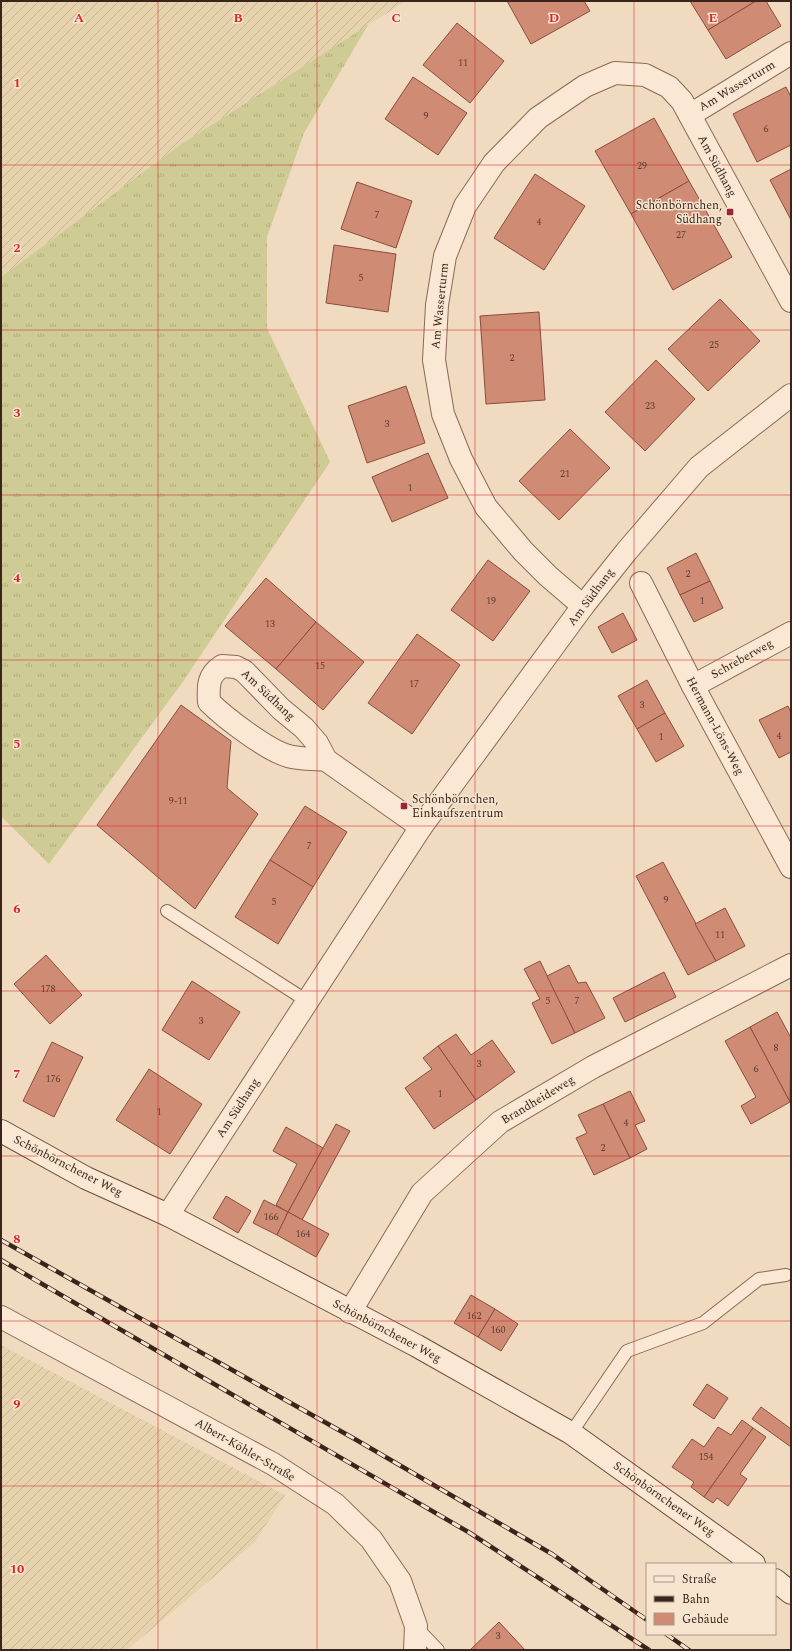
<svg xmlns="http://www.w3.org/2000/svg" width="792" height="1651" font-family="Spectral,serif">
  <style>
    .farmland { fill: url(#farmland-furrows) }
    .grass { fill: url(#grass-tufts) }
    .building { fill: #d08b74; stroke: #8a4e3c }
    .lines { fill: none; stroke-linecap: round; stroke-linejoin: round }
    .lane-casing { stroke: #8a6a57; stroke-width: 14 }
    .street-casing { stroke: #8a6a57; stroke-width: 24 }
    .secondary-casing { stroke: #6c4b3a; stroke-width: 24 }
    .lane { stroke: #fae8d4; stroke-width: 12 }
    .street { stroke: #fae8d4; stroke-width: 22 }
    .secondary { stroke: #fae8d4; stroke-width: 22 }
    .rail-casing { stroke: #39251c; stroke-width: 4.5 }
    .rail { stroke: #f7e5d0; stroke-width: 3; stroke-dasharray: 9; stroke-linecap: butt }
    .grid { fill: none; stroke: #d62828; stroke-width: 1; stroke-opacity: 0.55 }
    .poi-dot { fill: #9c2439; stroke: #f7e5d0; stroke-width: 1.5 }
    .labels { text-anchor: middle; dominant-baseline: central; stroke-width: 3; stroke-linejoin: round; paint-order: stroke }
    .number-label { font-size: 10px; fill: #5f3e32 }
    .street-label { font-size: 12px; fill: #39251c; stroke: #f7e5d0 }
    .poi-label { font-size: 12px; fill: #39251c; stroke: #f7e5d0; text-anchor: end }
    .grid-label { font-size: 13px; text-anchor: middle; font-weight: bold; fill: #d62828; stroke: #f7e5d0; stroke-width: 3; stroke-linejoin: round; paint-order: stroke }
  </style>
  <defs>
    <pattern id="farmland-furrows" width="10" height="10" patternUnits="userSpaceOnUse"><rect width="10" height="10" fill="#e6d3ad"/><path d="M-1 1l2-2M0 10L10 0M9 11l2-2" fill="none" stroke="#c6b594"/></pattern>
    <pattern id="grass-tufts" width="24" height="20" patternUnits="userSpaceOnUse"><rect width="24" height="20" fill="#cecb94"/><path d="M3 7l-1-3M5 7V3M7 7l1-3M15 17l-1-3M17 17v-4M19 17l1-3" fill="none" stroke="#b2ae7f"/></pattern>
  </defs>
  <rect width="100%" height="100%" fill="#f0dac0"/>
  <g class="farmland">
    <polygon points="1,1 406,1 180,145 1,277"/>
    <polygon points="1,1345 285,1495 255,1542 127,1650 1,1650"/>
  </g>
  <polygon class="grass" points="368,25 304,133 267,237 267,328 330,462 182,683 49,864 1,816 1,277 180,145"/>
  <g class="building">
    <polygon points="507,1 584,1 590,11 531,44"/>
    <polygon points="690,1 756,1 708,30"/>
    <polygon points="756,1 766,1 781,26 726,59 708,30"/>
    <polygon points="457,23 504,61 470,103 423,65"/>
    <polygon points="413,77 467,113 438,155 385,119"/>
    <polygon points="786,87 791,97 791,145 757,162 733,114"/>
    <polygon points="654,118 689,181 631,214 595,151"/>
    <polygon points="791,169 791,220 770,180"/>
    <polygon points="535,174 585,206 544,270 494,238"/>
    <polygon points="689,181 732,257 673,290 631,214"/>
    <polygon points="357,182 412,201 396,248 341,229"/>
    <polygon points="334,245 396,254 388,312 326,303"/>
    <polygon points="720,299 760,341 708,391 668,349"/>
    <polygon points="539,312 545,400 486,404 480,316"/>
    <polygon points="656,360 695,399 645,451 605,412"/>
    <polygon points="406,386 425,443 367,463 348,406"/>
    <polygon points="570,429 610,468 559,520 519,481"/>
    <polygon points="428,453 448,498 392,522 372,477"/>
    <polygon points="696,553 710,581 680,595 667,568"/>
    <polygon points="488,560 530,591 493,641 451,610"/>
    <polygon points="266,578 316,622 276,669 225,626"/>
    <polygon points="710,581 723,608 694,622 680,595"/>
    <polygon points="623,613 637,640 612,653 598,627"/>
    <polygon points="316,622 364,662 323,710 276,669"/>
    <polygon points="417,634 460,665 412,734 368,703"/>
    <polygon points="647,680 665,713 637,729 618,696"/>
    <polygon points="181,705 231,741 227,788 258,814 195,909 97,825"/>
    <polygon points="788,706 791,713 791,752 779,758 759,720"/>
    <polygon points="665,713 684,746 656,762 637,729"/>
    <polygon points="305,806 347,832 313,887 270,860"/>
    <polygon points="270,860 313,887 278,944 235,917"/>
    <polygon points="663,862 716,961 688,975 636,876"/>
    <polygon points="725,908 745,946 716,961 695,924"/>
    <polygon points="46,955 82,995 50,1024 14,984"/>
    <polygon points="540,961 575,1033 552,1044 532,1003 540,999 524,969"/>
    <polygon points="569,965 578,983 586,982 605,1018 575,1033 547,976"/>
    <polygon points="664,972 676,997 625,1022 613,998"/>
    <polygon points="192,981 240,1012 209,1060 162,1030"/>
    <polygon points="777,1012 791,1038 790,1102 750,1027"/>
    <polygon points="750,1027 790,1102 751,1124 741,1106 756,1097 725,1041"/>
    <polygon points="456,1034 471,1055 492,1040 515,1072 476,1100 438,1046"/>
    <polygon points="52,1042 83,1057 54,1117 23,1101"/>
    <polygon points="438,1046 476,1100 434,1129 405,1088 432,1069 423,1058"/>
    <polygon points="149,1069 202,1104 170,1154 116,1120"/>
    <polygon points="630,1091 645,1121 635,1125 647,1149 630,1158 603,1104"/>
    <polygon points="603,1104 630,1158 594,1175 576,1138 587,1133 578,1115"/>
    <polygon points="336,1124 350,1131 302,1220 288,1212"/>
    <polygon points="286,1127 323,1148 288,1212 276,1205 297,1164 273,1151"/>
    <polygon points="226,1196 251,1211 238,1233 213,1218"/>
    <polygon points="264,1200 288,1212 277,1235 253,1223"/>
    <polygon points="288,1212 329,1234 316,1257 277,1235"/>
    <polygon points="471,1295 495,1309 478,1337 454,1323"/>
    <polygon points="495,1309 518,1324 501,1351 478,1337"/>
    <polygon points="707,1384 728,1398 714,1419 693,1405"/>
    <polygon points="761,1407 791,1429 791,1447 752,1419"/>
    <polygon points="742,1420 753,1428 704,1497 691,1487 694,1482 672,1467 692,1439 704,1447 718,1427 731,1435"/>
    <polygon points="753,1428 766,1437 740,1474 747,1479 728,1506 717,1498 713,1503 704,1497"/>
    <polygon points="499,1622 525,1650 472,1650 471,1649"/>
  </g>
  <g class="lines">
    <g class="lane-casing">
      <g id="lane">
        <polyline points="167,911 307,1001"/>
        <polyline points="571,1433 627,1351 703,1323 759,1279 786,1275"/>
        <polyline points="416,1627 438,1650"/>
      </g>
    </g>
    <g class="street-casing">
      <g id="street">
        <polyline points="690,115 791,53"/>
        <polyline points="641,583 693,686 791,867"/>
        <polyline points="583,606 548,576 523,551 486,507 461,459 443,414 434,360 437,305 445,256 465,206 494,163 538,118 585,86 615,73 645,75 669,87 682,101 791,301"/>
        <polyline points="693,686 791,633"/>
        <path d="M 326,760 C 314,759 300,759 288,756 C 267,750 225,718 209,702 C 208,686 208,675 222,666 L 236,667 L 244,671 L 281,709 L 304,728 L 317,743 L 326,760 L 421,827"/>
        <polyline points="168,1215 421,827 583,606 626,552 699,467 791,395"/>
        <polyline points="350,1312 422,1193 500,1122 593,1067 791,965"/>
        <polyline points="1,1317 273,1464 335,1504 371,1539 400,1581 416,1626 415,1650"/>
      </g>
    </g>
    <g class="secondary-casing">
      <g id="secondary">
        <polyline points="1,1131 86,1178 168,1215 417,1346 571,1433 754,1564"/>
        <polyline points="775,1580 791,1593"/>
      </g>
    </g>
    <use href="#lane" class="lane"/>
    <use href="#street" class="street"/>
    <use href="#secondary" class="secondary"/>
    <g class="rail-casing">
      <g id="rail">
        <polyline points="1,1240 353,1438 552,1554 647,1620"/>
        <polyline points="1,1260 470,1533 649,1650"/>
        <polyline points="666,1634 689,1650"/>
      </g>
    </g>
    <use href="#rail" class="rail"/>
  </g>
  <path class="grid" d="M 158,1 L 158,1650M 317,1 L 317,1650M 475,1 L 475,1650M 634,1 L 634,1650M 1,165 L 791,165M 1,330 L 791,330M 1,495 L 791,495M 1,660 L 791,660M 1,826 L 791,826M 1,991 L 791,991M 1,1156 L 791,1156M 1,1321 L 791,1321M 1,1486 L 791,1486"/>
  <g class="poi-dot">
    <rect x="726" y="208" width="8" height="8" rx="2"/>
    <rect x="400" y="802" width="8" height="8" rx="2"/>
  </g>
  <g class="labels">
    <g class="number-label">
      <text x="463" y="63">11</text>
      <text x="426" y="116">9</text>
      <text x="766" y="129">6</text>
      <text x="642" y="166">29</text>
      <text x="377" y="215">7</text>
      <text x="539" y="222">4</text>
      <text x="681" y="235">27</text>
      <text x="361" y="278">5</text>
      <text x="714" y="345">25</text>
      <text x="512" y="358">2</text>
      <text x="650" y="406">23</text>
      <text x="387" y="424">3</text>
      <text x="565" y="474">21</text>
      <text x="410" y="488">1</text>
      <text x="688" y="574">2</text>
      <text x="491" y="601">19</text>
      <text x="702" y="601">1</text>
      <text x="270" y="624">13</text>
      <text x="320" y="666">15</text>
      <text x="414" y="684">17</text>
      <text x="642" y="705">3</text>
      <text x="779" y="736">4</text>
      <text x="661" y="737">1</text>
      <text x="178" y="801">9-11</text>
      <text x="309" y="846">7</text>
      <text x="666" y="900">9</text>
      <text x="274" y="902">5</text>
      <text x="720" y="935">11</text>
      <text x="48" y="989">178</text>
      <text x="548" y="1001">5</text>
      <text x="577" y="1001">7</text>
      <text x="201" y="1021">3</text>
      <text x="776" y="1048">8</text>
      <text x="479" y="1064">3</text>
      <text x="756" y="1069">6</text>
      <text x="53" y="1079">176</text>
      <text x="440" y="1094">1</text>
      <text x="159" y="1112">1</text>
      <text x="626" y="1123">4</text>
      <text x="603" y="1148">2</text>
      <text x="271" y="1217">166</text>
      <text x="303" y="1234">164</text>
      <text x="474" y="1316">162</text>
      <text x="498" y="1330">160</text>
      <text x="706" y="1457">154</text>
      <text x="498" y="1636">3</text>
    </g>
    <g class="street-label">
      <text transform="translate(737 86) rotate(-31)">Am Wasserturm</text>
      <text transform="translate(717 166) rotate(62)">Am Südhang</text>
      <text transform="translate(440 306) rotate(-84)">Am Wasserturm</text>
      <text transform="translate(591 597) rotate(-53)">Am Südhang</text>
      <text transform="translate(742 659) rotate(-29)">Schreberweg</text>
      <text transform="translate(268 695) rotate(43)">Am Südhang</text>
      <text transform="translate(715 726) rotate(62)">Hermann-Löns-Weg</text>
      <text transform="translate(538 1100) rotate(-31)">Brandheideweg</text>
      <text transform="translate(238 1108) rotate(-57)">Am Südhang</text>
      <text transform="translate(68 1166) rotate(27)">Schönbörnchener Weg</text>
      <text transform="translate(387 1331) rotate(28)">Schönbörnchener Weg</text>
      <text transform="translate(245 1450) rotate(30)">Albert-Köhler-Straße</text>
      <text transform="translate(664 1499) rotate(35)">Schönbörnchener Weg</text>
    </g>
    <g class="poi-label">
      <text x="722" y="205">Schönbörnchen,<tspan x="722" dy="14">Südhang</tspan></text>
      <text x="412" y="799" text-anchor="start">Schönbörnchen,<tspan x="412" dy="14">Einkaufszentrum</tspan></text>
    </g>
  </g>
  <g class="grid-label">
    <text x="79" y="22">A</text>
    <text x="238" y="22">B</text>
    <text x="396" y="22">C</text>
    <text x="554" y="22">D</text>
    <text x="713" y="22">E</text>
    <text x="17" y="87">1</text>
    <text x="17" y="252">2</text>
    <text x="17" y="417">3</text>
    <text x="17" y="582">4</text>
    <text x="17" y="748">5</text>
    <text x="17" y="913">6</text>
    <text x="17" y="1078">7</text>
    <text x="17" y="1243">8</text>
    <text x="17" y="1408">9</text>
    <text x="17" y="1573">10</text>
  </g>
  <rect width="792" height="1651" fill="none" stroke="#39251c" stroke-width="4"/>
  <rect x="646" y="1563" width="130" height="72" fill="#f7e5d0" stroke="#ab9888"/>
  <rect x="654" y="1576" width="20" height="6" fill="#fae8d4" stroke="#ab9888"/>
  <text x="682" y="1583" font-size="12" fill="#39251c">Straße</text>
  <rect x="654" y="1596" width="20" height="6" fill="#39251c" stroke="#ab9888"/>
  <text x="682" y="1603" font-size="12" fill="#39251c">Bahn</text>
  <rect x="654" y="1613" width="20" height="12" fill="#d08b74" stroke="#ab9888"/>
  <text x="682" y="1623" font-size="12" fill="#39251c">Gebäude</text>
</svg>
